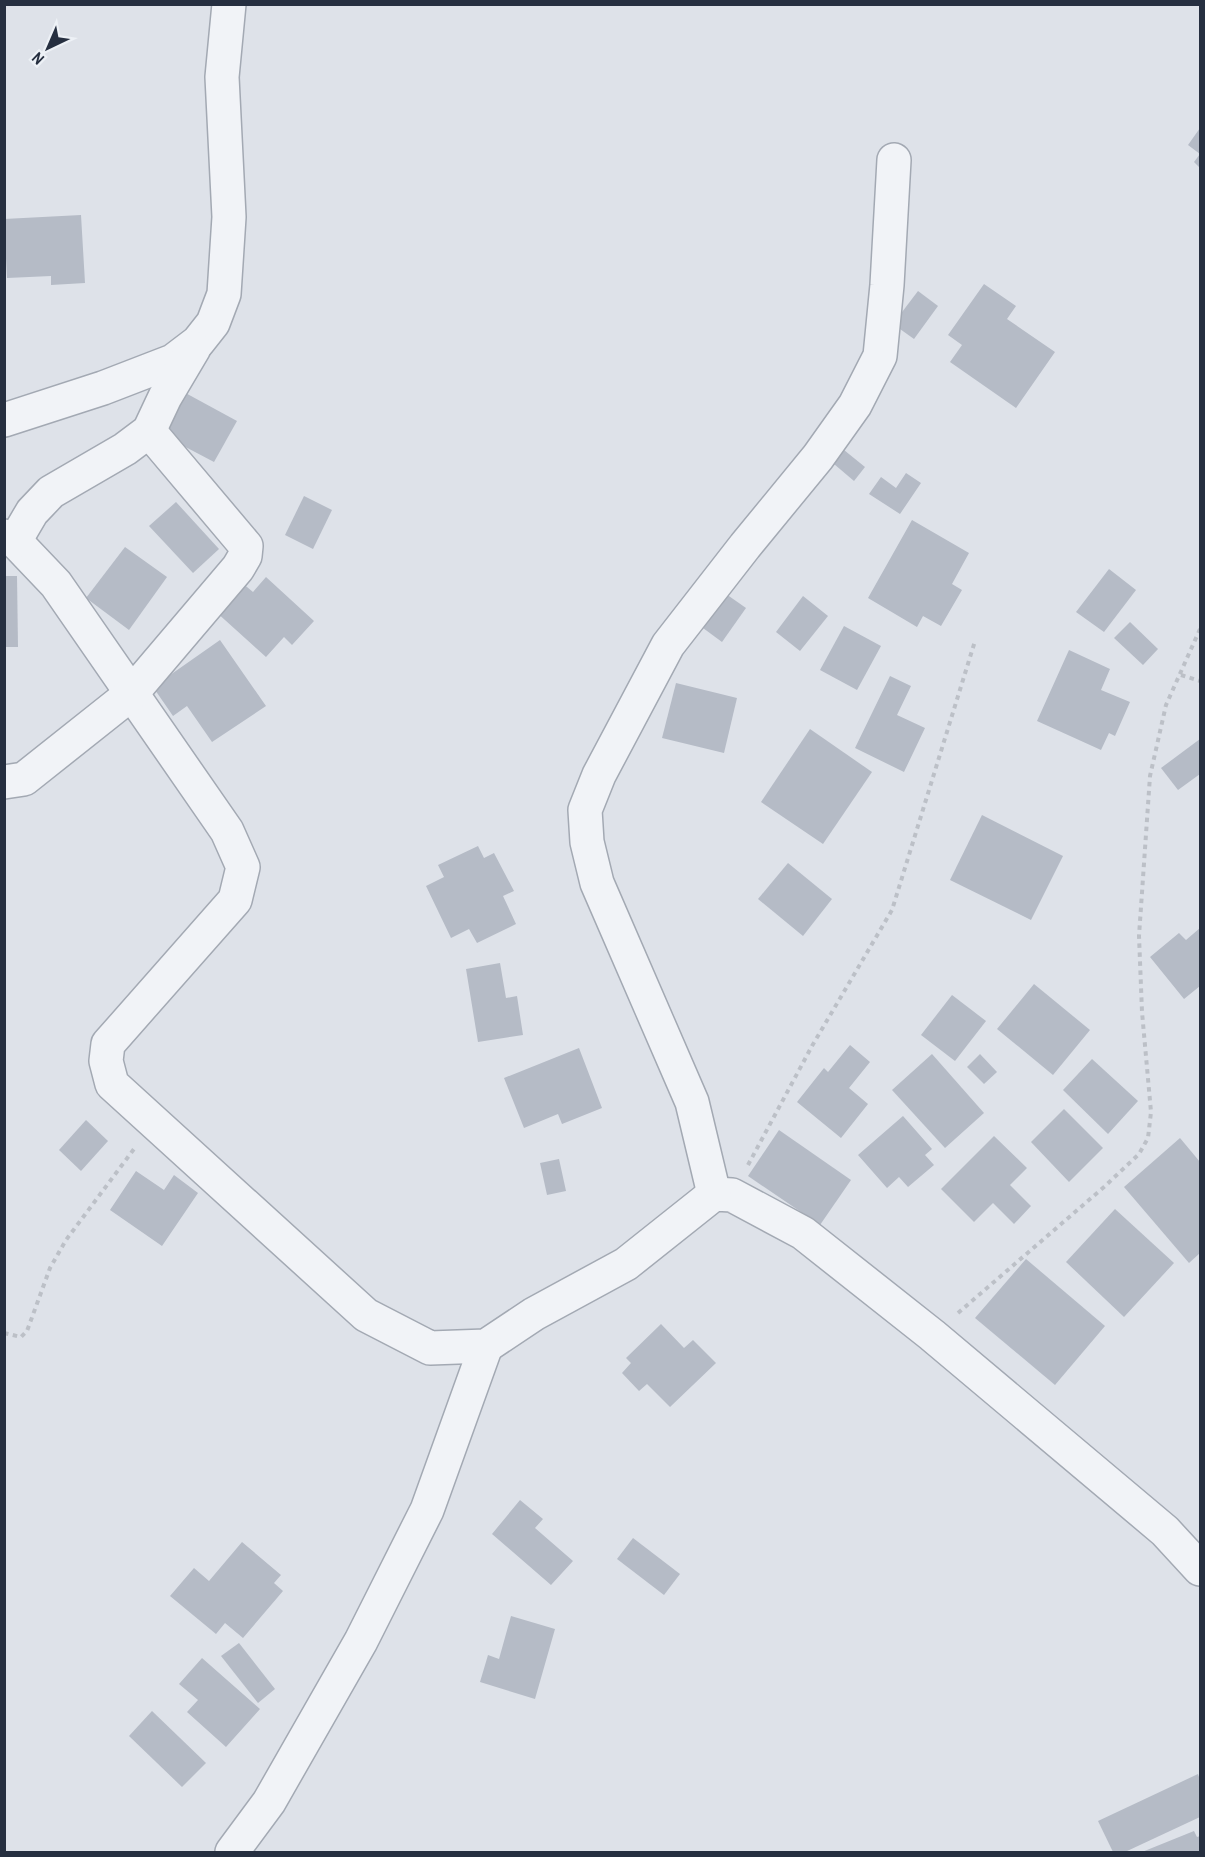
<svg xmlns="http://www.w3.org/2000/svg" width="1205" height="1857" font-family="'Archivo Narrow',sans-serif">
  <style>
    .building { fill: #b5bbc6 }
    .lines { fill: none; stroke-linecap: round; stroke-linejoin: round }
    .minor-casing { stroke: #a3a9b3; stroke-width: 36 }
    .path { stroke: #bcc0c7; stroke-width: 4; stroke-dasharray: 4.5 4.5; stroke-linecap: butt }
    .minor { stroke: #f1f3f7; stroke-width: 33 }
  </style>
  <rect width="100%" height="100%" fill="#dee2e9"/>
  <g class="building">
    <polygon points="1200,128 1200,168 1194,162 1200,154 1188,145"/>
    <polygon points="81,215 85,283 51,285 51,276 7,278 4,219"/>
    <polygon points="984,284 1016,306 1007,319 1055,352 1016,408 950,362 962,345 948,335"/>
    <polygon points="918,291 938,306 914,339 893,324"/>
    <polygon points="180,390 237,421 214,462 157,432"/>
    <polygon points="844,450 865,467 854,481 834,464"/>
    <polygon points="906,473 921,483 900,514 869,494 881,477 896,488"/>
    <polygon points="304,496 332,510 313,549 285,535"/>
    <polygon points="176,502 219,549 193,573 149,526"/>
    <polygon points="912,520 969,553 952,584 962,590 941,626 923,616 917,627 868,598"/>
    <polygon points="125,547 167,577 129,630 86,598"/>
    <polygon points="1109,569 1136,590 1104,632 1076,612"/>
    <polygon points="4,576 17,576 18,647 4,647"/>
    <polygon points="266,577 314,621 292,645 284,637 266,657 215,611 241,582 253,592"/>
    <polygon points="726,594 746,608 722,642 703,628"/>
    <polygon points="803,596 828,616 800,651 776,632"/>
    <polygon points="1130,622 1158,649 1143,665 1114,638"/>
    <polygon points="844,626 881,646 857,690 820,670"/>
    <polygon points="220,640 266,706 212,742 187,706 173,716 153,687"/>
    <polygon points="1069,650 1110,669 1101,690 1130,702 1115,736 1109,733 1101,750 1037,721"/>
    <polygon points="890,676 911,686 897,715 925,728 904,772 855,748"/>
    <polygon points="676,683 737,698 724,753 662,738"/>
    <polygon points="810,729 872,772 823,844 761,802"/>
    <polygon points="1200,739 1200,774 1178,790 1161,768"/>
    <polygon points="982,815 1063,856 1031,920 950,880"/>
    <polygon points="478,846 484,858 494,853 514,891 503,896 516,924 477,943 469,929 451,938 426,886 444,877 438,865"/>
    <polygon points="788,863 832,899 803,936 758,899"/>
    <polygon points="1200,928 1200,986 1184,999 1150,957 1179,933 1186,940"/>
    <polygon points="500,963 506,998 517,996 523,1035 478,1042 466,969"/>
    <polygon points="1034,984 1090,1030 1053,1075 997,1029"/>
    <polygon points="952,995 986,1021 955,1061 921,1035"/>
    <polygon points="850,1045 870,1062 849,1088 868,1104 841,1138 797,1102 824,1068 828,1072"/>
    <polygon points="579,1048 602,1108 562,1124 558,1114 524,1128 504,1078"/>
    <polygon points="932,1054 984,1113 945,1148 892,1090"/>
    <polygon points="980,1054 997,1072 984,1084 967,1067"/>
    <polygon points="1092,1059 1138,1101 1108,1134 1063,1090"/>
    <polygon points="1064,1109 1103,1148 1069,1182 1031,1142"/>
    <polygon points="903,1116 932,1149 925,1155 934,1165 908,1187 899,1177 887,1188 858,1155"/>
    <polygon points="86,1120 108,1141 81,1171 59,1150"/>
    <polygon points="779,1130 851,1180 820,1225 748,1176"/>
    <polygon points="994,1136 1027,1168 1010,1185 1031,1206 1014,1224 993,1203 974,1222 941,1189"/>
    <polygon points="1180,1138 1200,1162 1200,1253 1189,1263 1124,1187"/>
    <polygon points="559,1159 566,1191 547,1195 540,1163"/>
    <polygon points="136,1171 164,1190 174,1175 198,1193 162,1246 110,1210"/>
    <polygon points="1115,1209 1174,1263 1124,1317 1066,1262"/>
    <polygon points="1026,1259 1105,1326 1055,1385 975,1318"/>
    <polygon points="661,1324 684,1348 693,1340 716,1363 670,1407 647,1384 639,1391 622,1373 631,1363 626,1358"/>
    <polygon points="520,1500 543,1519 535,1528 573,1561 551,1585 492,1534"/>
    <polygon points="633,1538 680,1574 664,1595 617,1559"/>
    <polygon points="242,1542 281,1575 274,1583 283,1591 243,1638 225,1623 216,1634 170,1596 194,1568 209,1581"/>
    <polygon points="511,1616 555,1629 535,1699 480,1682 488,1655 499,1659"/>
    <polygon points="239,1643 275,1689 258,1703 221,1656"/>
    <polygon points="202,1658 260,1709 226,1747 187,1712 198,1700 179,1684"/>
    <polygon points="152,1711 206,1763 182,1787 129,1736"/>
    <polygon points="1198,1774 1200,1780 1200,1817 1125,1852 1113,1852 1098,1821"/>
    <polygon points="1194,1831 1197,1837 1200,1836 1200,1852 1142,1852"/>
  </g>
  <g class="lines">
    <g class="minor-casing">
      <g id="minor">
        <polyline points="4,420 103,388 173,361 198,342 213,323 224,294 229,217 222,77 229,4"/>
        <polyline points="4,536 15,541 56,584 227,831 243,867 235,900 108,1044 106,1061 112,1084 366,1315 430,1348 486,1346 534,1314 626,1264 714,1194 732,1195 803,1233 932,1335 1165,1531 1200,1569"/>
        <polyline points="15,541 32,512 51,492 125,449 149,431 165,397 194,348"/>
        <polyline points="4,782 24,779 131,694 238,568 245,556 246,546 149,431"/>
        <polyline points="714,1194 692,1102 597,883 587,842 585,810 599,775 668,645 745,546 818,457 855,405 880,356 887,285 894,160"/>
        <polyline points="232,1852 269,1802 361,1641 427,1510 486,1346"/>
      </g>
    </g>
    <g class="path">
      <polyline points="1181,675 1200,681"/>
      <polyline points="748,1165 812,1046 892,910 975,641"/>
      <polyline points="958,1313 1104,1187 1139,1154 1148,1138 1151,1112 1142,1012 1139,936 1150,776 1166,705 1200,629"/>
      <polyline points="4,1333 21,1337 27,1331 50,1268 66,1240 134,1149"/>
    </g>
    <use href="#minor" class="minor"/>
  </g>
  <rect width="1205" height="1857" fill="none" stroke="#262f40" stroke-width="12"/>
  <g transform="translate(48 48) rotate(224)" stroke="#edf1f6" stroke-width="4.5" paint-order="stroke">
  <path d="M0-4.5L10 22L0 15L-10 22Z" fill="#262f40"/>
  <text y="-9" font-size="16" font-weight="bold" text-anchor="middle" fill="#262f40">N</text>
  </g>
</svg>
